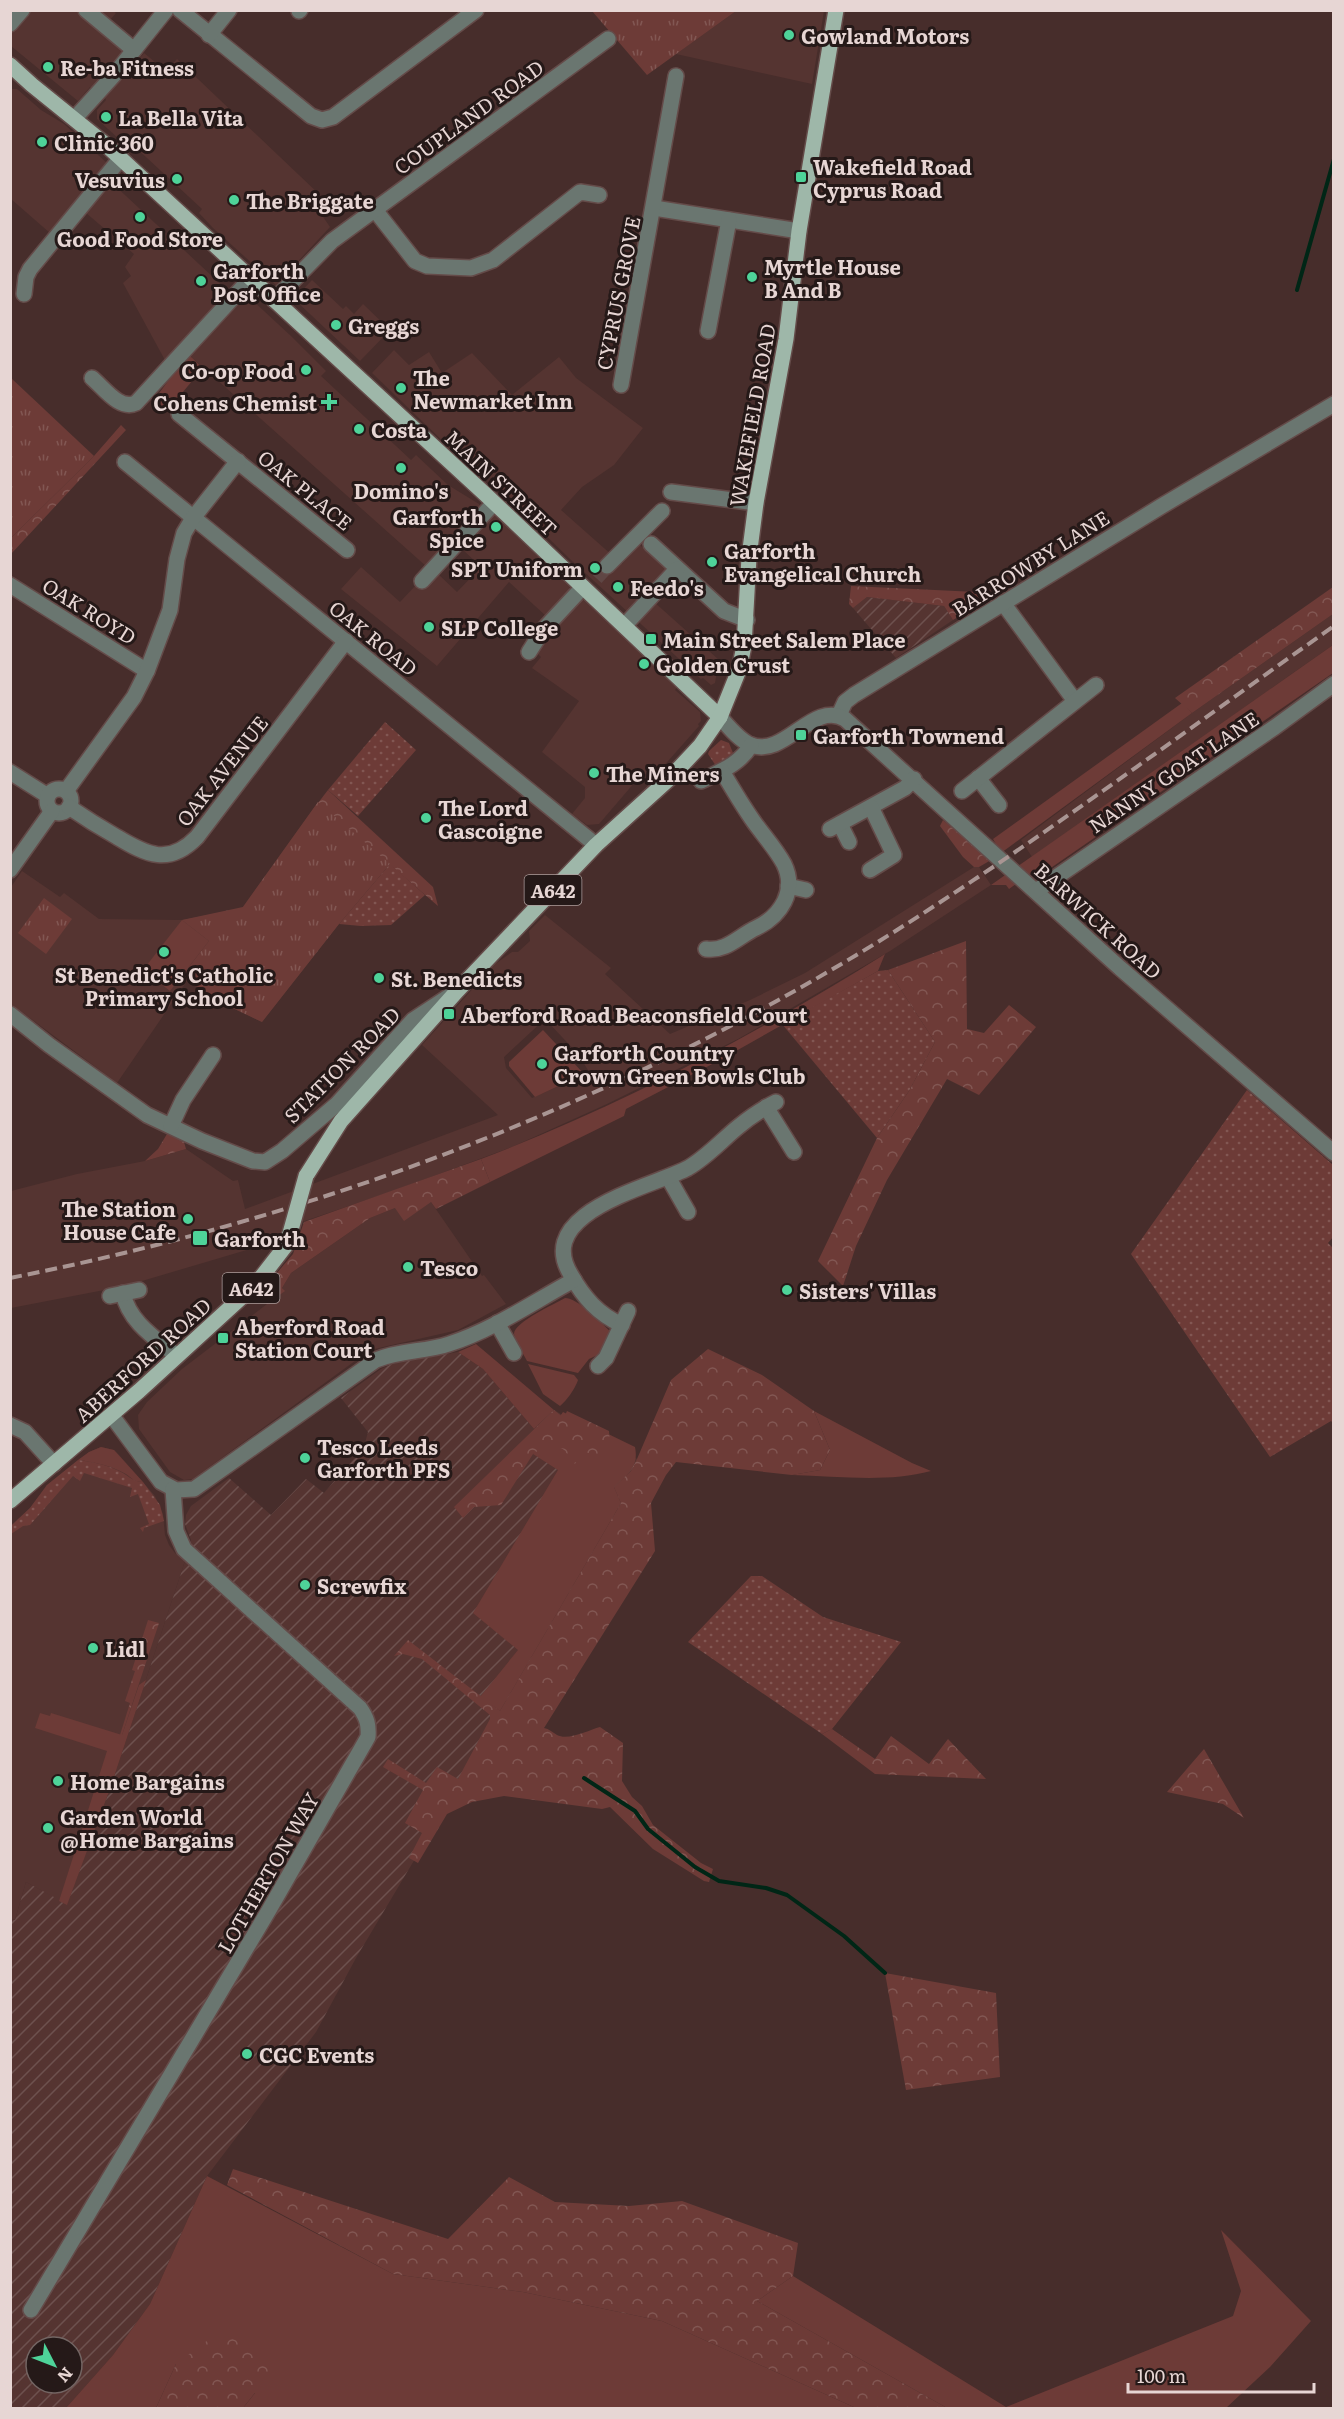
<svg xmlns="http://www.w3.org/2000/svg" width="1344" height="2419" font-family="Literata,serif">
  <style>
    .built { fill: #553431; fill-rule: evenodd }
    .industrial { fill: url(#industrial-furrows); fill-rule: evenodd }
    .grass { fill: #6d3b37 }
    .forest { fill: url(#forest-crowns) }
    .park { fill: url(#park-tufts) }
    .garden { fill: url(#garden-dots) }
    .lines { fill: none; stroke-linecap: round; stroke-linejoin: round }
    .stream { stroke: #002616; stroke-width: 4 }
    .minor-tunnel { stroke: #5f4644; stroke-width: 15; stroke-dasharray: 15 8; stroke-linecap: butt }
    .minor-casing { stroke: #644b49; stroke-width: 18 }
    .major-casing { stroke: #644b49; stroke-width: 18 }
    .minor { stroke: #6a7670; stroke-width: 15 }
    .major { stroke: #9eb7a9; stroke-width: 15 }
    .rail { stroke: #a99593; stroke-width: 4; stroke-dasharray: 12 6; stroke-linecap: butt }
    .major-bridge-casing { stroke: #644b49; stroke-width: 18; stroke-linecap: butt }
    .major-bridge { stroke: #9eb7a9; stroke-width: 15 }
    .poi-dot { fill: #4ed399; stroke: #251918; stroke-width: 2 }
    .labels { text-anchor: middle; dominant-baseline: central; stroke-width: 6; stroke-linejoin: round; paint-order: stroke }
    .shield { fill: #251918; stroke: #ad9d9c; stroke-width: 1.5 }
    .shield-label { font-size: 18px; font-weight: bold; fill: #e7d6d4 }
    .poi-label { font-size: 20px; font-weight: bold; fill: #e7d6d4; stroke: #251918; text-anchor: start }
    .street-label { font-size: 20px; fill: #e7d6d4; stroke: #251918 }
  </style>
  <defs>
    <pattern id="industrial-furrows" width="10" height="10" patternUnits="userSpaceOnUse" patternTransform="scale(1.5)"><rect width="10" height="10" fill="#553431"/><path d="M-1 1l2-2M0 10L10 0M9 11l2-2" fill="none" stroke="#6d514e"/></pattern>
    <pattern id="forest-crowns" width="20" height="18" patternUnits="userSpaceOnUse" patternTransform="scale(1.5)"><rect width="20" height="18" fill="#6d3b37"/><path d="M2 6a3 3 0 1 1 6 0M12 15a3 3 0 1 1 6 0" fill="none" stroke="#825753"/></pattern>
    <pattern id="park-tufts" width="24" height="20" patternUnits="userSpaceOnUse" patternTransform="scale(1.5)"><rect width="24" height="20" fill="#6d3b37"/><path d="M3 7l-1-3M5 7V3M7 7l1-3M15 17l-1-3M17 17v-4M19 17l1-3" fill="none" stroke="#825753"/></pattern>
    <pattern id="garden-dots" width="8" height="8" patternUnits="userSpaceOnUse" patternTransform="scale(1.5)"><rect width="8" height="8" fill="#6d3b37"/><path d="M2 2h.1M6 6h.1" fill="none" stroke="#825753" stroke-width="1.8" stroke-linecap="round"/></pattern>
  </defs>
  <rect width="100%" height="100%" fill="#472d2b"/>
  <g class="built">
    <polygon points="10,11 113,11 116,13 110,20 133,40 92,89 90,87 78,101 11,46"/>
    <polygon points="736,11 824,11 812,84 676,54"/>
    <polygon points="144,53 166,71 177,59 320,195 313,202 330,227 276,285 213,228 199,213 202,209 133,145 130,149 97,119 97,110 106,100 105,98"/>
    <polygon points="10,89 17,89 41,110 64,124 107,163 50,233 11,199"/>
    <polygon points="111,182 229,292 182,342 166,362 123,283 131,276 125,267 134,254 85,212"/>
    <polygon points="312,280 343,309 346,306 354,314 363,304 390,330 360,361 294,299"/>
    <polygon points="243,296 249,297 291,336 326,371 321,376 411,460 416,455 448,485 479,504 480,509 427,567 188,354"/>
    <polygon points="394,350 409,365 429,352 442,373 472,353 512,395 559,357 576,378 643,428 614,465 582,487 561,510 622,564 640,545 666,570 644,593 719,660 715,683 711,685 703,678 701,679 571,560 503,494 505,491 487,475 477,470 475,472 372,373"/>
    <polygon points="493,514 570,586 569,592 547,617 509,582 437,666 341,589 361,567 400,602 416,585 422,590 437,573 457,592 481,567 461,548"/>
    <polygon points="584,599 677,687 675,690 700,712 701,721 698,724 699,726 661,769 653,763 644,776 641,775 599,824 587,825 572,814 585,798 585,787 542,752 579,701 532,668 541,657 534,650 577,600"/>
    <polygon points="1333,614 1333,645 1032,857 1021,840 1192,713"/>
    <polygon points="318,802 390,864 339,924 262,1022 220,1002 187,981 117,1083 11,1004 11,887 22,871 60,897 64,893 99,919 182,920 242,908"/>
    <path d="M 974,867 L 979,867 L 991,885 L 890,951 L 738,1039 L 607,1104 L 512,1147 L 393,1191 L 284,1228 L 280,1239 L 257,1247 L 125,1286 L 11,1308 L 11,1191 L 77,1174 L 145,1161 L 186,1149 L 233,1181 L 238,1180 L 245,1209 L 498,1115 L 422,1045 L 495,964 L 512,952 L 518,952 L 530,941 L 529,931 L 545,915 L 611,968 L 605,974 L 670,1034 L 750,1000 L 805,973 ZM 545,1019 L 579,1055 L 589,1072 L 532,1098 L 506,1068 L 504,1057 Z"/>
    <polygon points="431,1202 482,1276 484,1275 506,1304 458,1330 370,1350 193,1479 184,1480 170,1472 139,1429 138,1415 147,1402 182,1369 284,1291 282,1288 291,1273 370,1218 395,1208"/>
    <polygon points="101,1447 114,1450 119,1455 155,1496 163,1514 165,1535 169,1545 175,1553 185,1561 111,1786 67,1905 26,1882 15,1920 10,1919 10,1526 30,1508 47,1485 89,1452"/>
  </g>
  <g class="industrial">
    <polygon points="867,597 944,606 953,620 896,658 853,608"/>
    <path d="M 458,1352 L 483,1369 L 534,1429 L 554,1410 L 644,1463 L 444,1810 L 356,1958 L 316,2032 L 207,2176 L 150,2304 L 113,2355 L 66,2408 L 11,2408 L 10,1919 L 15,1920 L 26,1882 L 67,1904 L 111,1786 L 185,1561 L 191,1540 L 185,1524 L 186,1515 L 191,1506 L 229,1478 L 271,1515 L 306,1479 L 324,1493 L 364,1447 L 368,1432 L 341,1398 L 381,1369 L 392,1364 ZM 36,2347 L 72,2347 L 72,2383 L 36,2383 Z"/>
  </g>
  <g class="grass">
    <polygon points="188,354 203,368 167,411 154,400"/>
    <polygon points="1333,645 1333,673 1045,872 1034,871 1009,889 1006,885 991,885"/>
    <polygon points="1182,703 1192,713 1001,853 993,839"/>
    <polygon points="182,920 209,941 170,991 143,970"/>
    <path d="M 885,954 L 878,971 L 720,1060 L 626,1109 L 624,1116 L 490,1182 L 481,1159 C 618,1107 761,1032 885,954 Z"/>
    <polygon points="543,1030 584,1074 535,1097 509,1066 509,1062"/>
    <path d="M 565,1298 C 578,1298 600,1322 610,1331 L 611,1337 L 602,1353 L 589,1359 L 578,1373 L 527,1361 C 523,1353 515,1342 514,1334 C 514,1322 555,1304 565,1298 Z"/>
    <polygon points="476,1344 554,1410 534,1429 483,1369 458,1352"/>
    <path d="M 528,1364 L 574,1375 L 578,1380 C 575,1389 567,1400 560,1406 L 543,1394 Z"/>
    <path d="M 814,1411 L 912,1463 L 931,1471 C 887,1483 837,1476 792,1475 L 820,1470 L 830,1450 Z"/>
    <path d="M 563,1412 L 635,1447 C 639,1467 628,1474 614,1487 L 621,1503 L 500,1711 L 480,1697 L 518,1650 L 473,1613 L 558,1470 L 533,1454 Z"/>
    <path d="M 101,1447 L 114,1450 L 143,1482 C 134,1482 133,1479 126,1474 C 112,1466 94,1462 78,1460 L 89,1452 Z"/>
    <polygon points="146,1680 111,1786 67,1905 59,1901 107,1751 35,1728 40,1713 50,1716 51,1713 122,1735 139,1685"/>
    <polygon points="207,2176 393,2274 523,2292 662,2321 856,2408 243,2408 255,2393 176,2364 156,2408 66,2408 113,2355 150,2304"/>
    <polygon points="1221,2230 1311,2321 1270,2367 1226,2408 947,2408 757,2301 793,2276 1006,2407 1233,2316 1241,2291"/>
  </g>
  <g class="forest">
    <polygon points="121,425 126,430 11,554 11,538 94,456"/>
    <polygon points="851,586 997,593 953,620 944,606 867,597 853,608 849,604"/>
    <polygon points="1333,587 1333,614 1192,713 1175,698"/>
    <polygon points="328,790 433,887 438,906 318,803"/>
    <polygon points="943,820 991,860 979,867 974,867 963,857 940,826"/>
    <polygon points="966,941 967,1029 984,1033 1009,1005 1036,1027 979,1095 947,1079 887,1180 856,1246 843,1286 818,1261 877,1138 909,1091 935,1042 888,970"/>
    <polygon points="167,1134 184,1142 186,1149 145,1161 158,1149"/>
    <polygon points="481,1159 490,1182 436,1209 431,1202 404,1221 395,1208 370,1218 291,1273 282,1288 285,1291 267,1304 259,1294 293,1254 304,1222"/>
    <path d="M 708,1349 L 762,1375 L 814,1411 L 830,1450 L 820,1470 L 792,1475 L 676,1462 L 666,1475 L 651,1503 L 655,1551 L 544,1728 C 549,1729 552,1732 557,1735 C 568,1741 589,1730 600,1727 L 623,1743 L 622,1781 L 632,1797 L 642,1806 L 653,1825 L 701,1863 L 713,1869 L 709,1882 L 704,1881 L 653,1849 L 610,1807 L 602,1809 L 504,1796 L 472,1802 L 447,1814 L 418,1863 L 409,1858 L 422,1833 L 405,1823 L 423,1790 L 383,1767 L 388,1759 L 426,1783 L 437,1767 L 458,1779 L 490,1719 L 490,1715 L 422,1659 L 403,1654 L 394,1656 L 408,1640 L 500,1711 L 621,1503 L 614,1487 L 631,1471 L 637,1459 L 671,1380 Z"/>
    <polygon points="554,1410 564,1418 567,1411 609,1431 610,1444 602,1455 582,1452 575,1464 563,1449 548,1444 533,1454 501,1505 474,1507 463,1518 454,1507"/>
    <polygon points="148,1620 159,1623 122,1735 120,1735 130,1703 125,1701 135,1671 132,1670"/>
    <polygon points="832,1729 875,1759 891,1736 929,1764 948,1739 986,1779 875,1774 822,1734"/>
    <polygon points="1204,1749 1244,1818 1223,1804 1167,1792"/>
    <polygon points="885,1973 996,1993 1000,2077 906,2090"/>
    <polygon points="233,2169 448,2239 509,2177 555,2202 629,2206 682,2201 798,2243 793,2276 757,2301 947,2408 856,2408 662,2321 523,2292 393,2274 227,2185"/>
    <polygon points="216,2334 257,2346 276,2366 243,2408 156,2408 176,2364"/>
  </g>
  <g class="park">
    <polygon points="592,11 736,11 647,75"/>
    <polygon points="11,378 94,456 11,538 10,538"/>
    <polygon points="318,802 390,864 339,924 262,1022 220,1002 182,976 209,941 182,920 243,907"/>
    <polygon points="44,898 72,919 46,954 18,933"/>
  </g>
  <g class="garden">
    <polygon points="385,722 416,750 358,816 328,790"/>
    <polygon points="721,740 729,743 733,753 716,766 708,754 709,751"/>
    <polygon points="390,864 425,895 391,925 361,926 339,924"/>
    <polygon points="888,970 935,1042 909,1091 877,1138 782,1024 878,971"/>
    <polygon points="1247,1090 1333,1165 1333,1237 1328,1243 1334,1249 1333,1423 1331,1421 1270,1457 1131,1254"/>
    <path d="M 78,1460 C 92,1462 104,1464 117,1470 C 127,1474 132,1482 143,1482 L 160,1505 L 164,1521 L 144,1528 L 143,1532 L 140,1528 L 149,1524 L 138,1494 L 130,1497 L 132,1488 L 84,1473 L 80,1481 L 73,1476 L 30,1525 L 23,1526 L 11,1534 L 11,1526 L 30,1508 L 47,1485 Z"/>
    <polygon points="751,1576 762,1576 823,1617 901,1642 832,1729 822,1734 688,1642"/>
  </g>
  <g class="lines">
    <g class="stream">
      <polyline points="1297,290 1334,159"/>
      <polyline points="584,1778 635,1811 648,1829 695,1867 719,1881 766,1888 787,1895 844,1936 885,1973"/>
    </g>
    <polyline class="minor-tunnel" points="596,578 607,566"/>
    <g class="minor-casing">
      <g id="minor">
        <polyline points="86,10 134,50"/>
        <polyline points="180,10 311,116 322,120 333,117 476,10"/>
        <polyline points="299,11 300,10"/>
        <polyline points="10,24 22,10"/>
        <polyline points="209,35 229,10"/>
        <polyline points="75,118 114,75 166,10"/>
        <polyline points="654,208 799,231"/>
        <polyline points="375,210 415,261 427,266 471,268 493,260 580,192 599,195"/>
        <polyline points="24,294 26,277 30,269 121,158"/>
        <polyline points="274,300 332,241 608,39"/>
        <polyline points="708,331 729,220"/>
        <path d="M 92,378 C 104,388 120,411 136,403 L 251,278"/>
        <polyline points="621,385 676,76"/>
        <polyline points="179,414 347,550"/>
        <polyline points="125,462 596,845"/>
        <polyline points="671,492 756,503"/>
        <polyline points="651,544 724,611 747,620"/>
        <polyline points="607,566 662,511"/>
        <polyline points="422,581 494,503"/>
        <polyline points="10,585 147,671"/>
        <polyline points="1003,603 1075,701"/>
        <polyline points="625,625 677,569"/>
        <polyline points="529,652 543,630 583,587"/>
        <polyline points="839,715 845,702 854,695 1160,507 1334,404"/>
        <path d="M 720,717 C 728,726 739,740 751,745 C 785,758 813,700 845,719 L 1120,968 L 1334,1153"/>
        <polyline points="10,772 48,796"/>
        <polyline points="978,778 999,805"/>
        <path d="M 701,781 C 721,771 740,764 751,745"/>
        <circle cx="59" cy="801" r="12"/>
        <polyline points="66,791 134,697 147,671 170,610 177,559 184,533 193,518 238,461"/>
        <polyline points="962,791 1096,685"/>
        <path d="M 69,807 C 85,818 101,828 117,837 C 147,855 169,866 197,837 L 346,641"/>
        <polyline points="840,824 849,842"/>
        <polyline points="830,829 905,788 914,779"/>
        <polyline points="10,870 52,811"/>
        <polyline points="870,870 894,855 871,807"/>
        <polyline points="788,886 806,890"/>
        <polyline points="1036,891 1275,727 1334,684"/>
        <path d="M 706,949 C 726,952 739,936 756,928 C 781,916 797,891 784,864 C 776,849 764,836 754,822 C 742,805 732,788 722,771"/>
        <polyline points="10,1014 49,1045 147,1115 202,1141 253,1161 265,1162 282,1151 337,1104 413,1020 451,995"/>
        <polyline points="766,1107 794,1152"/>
        <polyline points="171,1126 183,1100 213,1055"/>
        <polyline points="668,1177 688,1212"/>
        <path d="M 123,1293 C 129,1322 155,1338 177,1356"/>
        <polyline points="110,1296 139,1290"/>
        <polyline points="497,1323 514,1353"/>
        <path d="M 622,1325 C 598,1314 584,1298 571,1275 C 532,1212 652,1187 688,1168 C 707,1157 722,1140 738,1127 C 750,1117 762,1109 776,1102"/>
        <polyline points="598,1366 606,1358 628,1311"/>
        <path d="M 112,1416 L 161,1482 L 176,1490 L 194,1489 L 376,1360 C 399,1350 425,1352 449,1344 C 493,1330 533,1302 574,1280"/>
        <polyline points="10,1425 25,1432 54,1464"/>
        <path d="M 31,2310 L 269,1910 L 368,1737 C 369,1725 367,1718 360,1708 L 184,1549 L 176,1531 L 173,1489"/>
      </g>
    </g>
    <g class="major-casing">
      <g id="major">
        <polyline points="10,65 32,85 105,144 485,494 720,717"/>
        <polyline points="306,1176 341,1121 457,991 596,845 669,779 700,746 720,717 739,670 744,646 749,557 756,503 786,339 799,231 836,10"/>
        <polyline points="10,1501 139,1391 256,1284 287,1244"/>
      </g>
    </g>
    <use href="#minor" class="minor"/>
    <use href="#major" class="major"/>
    <path class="rail" d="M 10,1278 C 324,1216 627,1100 897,930 C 1047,835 1189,728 1334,626"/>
    <g class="major-bridge-casing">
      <polyline id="major-bridge" points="287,1244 306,1176"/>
    </g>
    <use href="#major-bridge" class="major-bridge"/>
  </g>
  <g class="poi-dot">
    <circle cx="789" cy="35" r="6"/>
    <circle cx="48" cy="67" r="6"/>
    <circle cx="106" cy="117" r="6"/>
    <circle cx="42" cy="142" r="6"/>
    <rect x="795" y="171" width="12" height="12" rx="3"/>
    <circle cx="177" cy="179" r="6"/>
    <circle cx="234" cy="200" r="6"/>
    <circle cx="140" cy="217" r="6"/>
    <circle cx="752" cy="277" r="6"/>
    <circle cx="201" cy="281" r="6"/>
    <circle cx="336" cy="325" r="6"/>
    <circle cx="306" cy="370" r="6"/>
    <circle cx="401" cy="388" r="6"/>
    <path d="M326 393h6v6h6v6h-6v6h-6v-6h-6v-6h6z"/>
    <circle cx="359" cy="429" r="6"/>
    <circle cx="401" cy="468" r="6"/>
    <circle cx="496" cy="527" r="6"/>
    <circle cx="712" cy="562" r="6"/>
    <circle cx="595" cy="568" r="6"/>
    <circle cx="618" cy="587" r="6"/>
    <circle cx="429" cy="627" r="6"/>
    <rect x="645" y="633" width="12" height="12" rx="3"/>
    <circle cx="644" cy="664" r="6"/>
    <rect x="795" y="729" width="12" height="12" rx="3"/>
    <circle cx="594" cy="773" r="6"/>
    <circle cx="426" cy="818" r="6"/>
    <circle cx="164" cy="952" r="6"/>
    <circle cx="379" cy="978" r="6"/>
    <rect x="443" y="1008" width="12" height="12" rx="3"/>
    <circle cx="542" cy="1064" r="6"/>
    <circle cx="188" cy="1219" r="6"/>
    <rect x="192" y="1230" width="16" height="16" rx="3"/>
    <circle cx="408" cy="1267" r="6"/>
    <circle cx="787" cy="1290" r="6"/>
    <rect x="217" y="1332" width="12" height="12" rx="3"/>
    <circle cx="305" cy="1458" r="6"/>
    <circle cx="305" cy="1585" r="6"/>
    <circle cx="93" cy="1648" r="6"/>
    <circle cx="58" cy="1781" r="6"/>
    <circle cx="48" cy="1828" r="6"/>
    <circle cx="247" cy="2054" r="6"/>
  </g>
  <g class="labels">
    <g class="shield">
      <rect x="524.5" y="875" width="57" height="30" rx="4.5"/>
      <rect x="222.5" y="1273" width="57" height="30" rx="4.5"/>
    </g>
    <g class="shield-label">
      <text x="553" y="890">A642</text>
      <text x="251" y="1288">A642</text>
    </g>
    <g class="poi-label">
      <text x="801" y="35">Gowland Motors</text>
      <text x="60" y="67">Re-ba Fitness</text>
      <text x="118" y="117">La Bella Vita</text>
      <text x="54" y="142">Clinic 360</text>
      <text x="813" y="166">Wakefield Road<tspan x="813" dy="23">Cyprus Road</tspan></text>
      <text x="165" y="179" text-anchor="end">Vesuvius</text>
      <text x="246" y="200">The Briggate</text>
      <text x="140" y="238" text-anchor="middle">Good Food Store</text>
      <text x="764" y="266">Myrtle House<tspan x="764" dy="23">B And B</tspan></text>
      <text x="213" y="270">Garforth<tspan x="213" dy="23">Post Office</tspan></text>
      <text x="348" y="325">Greggs</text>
      <text x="294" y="370" text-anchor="end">Co-op Food</text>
      <text x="413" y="377">The<tspan x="413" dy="23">Newmarket Inn</tspan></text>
      <text x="317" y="402" text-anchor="end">Cohens Chemist</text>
      <text x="371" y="429">Costa</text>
      <text x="401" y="490" text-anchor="middle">Domino's</text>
      <text x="484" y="516" text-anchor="end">Garforth<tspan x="484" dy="23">Spice</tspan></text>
      <text x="724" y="550">Garforth<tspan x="724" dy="23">Evangelical Church</tspan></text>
      <text x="583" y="568" text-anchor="end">SPT Uniform</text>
      <text x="630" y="587">Feedo's</text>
      <text x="441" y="627">SLP College</text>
      <text x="663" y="639">Main Street Salem Place</text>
      <text x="656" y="664">Golden Crust</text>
      <text x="813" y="735">Garforth Townend</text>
      <text x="606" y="773">The Miners</text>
      <text x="438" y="807">The Lord<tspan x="438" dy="23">Gascoigne</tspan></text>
      <text x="164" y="974" text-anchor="middle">St Benedict's Catholic<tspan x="164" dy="23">Primary School</tspan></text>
      <text x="391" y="978">St. Benedicts</text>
      <text x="461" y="1014">Aberford Road Beaconsfield Court</text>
      <text x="554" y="1052">Garforth Country<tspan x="554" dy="23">Crown Green Bowls Club</tspan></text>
      <text x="176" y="1208" text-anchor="end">The Station<tspan x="176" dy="23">House Cafe</tspan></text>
      <text x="214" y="1238">Garforth</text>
      <text x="420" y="1267">Tesco</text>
      <text x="799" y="1290">Sisters' Villas</text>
      <text x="235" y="1326">Aberford Road<tspan x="235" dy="23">Station Court</tspan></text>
      <text x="317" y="1446">Tesco Leeds<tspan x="317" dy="23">Garforth PFS</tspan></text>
      <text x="317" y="1585">Screwfix</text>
      <text x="105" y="1648">Lidl</text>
      <text x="70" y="1781">Home Bargains</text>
      <text x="60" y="1816">Garden World<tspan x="60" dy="23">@Home Bargains</tspan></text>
      <text x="259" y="2054">CGC Events</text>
    </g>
    <g class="street-label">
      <text transform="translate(468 116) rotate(-36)">COUPLAND ROAD</text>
      <text transform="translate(617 293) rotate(-79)">CYPRUS GROVE</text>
      <text transform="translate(751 415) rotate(-80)">WAKEFIELD ROAD</text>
      <text transform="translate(502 482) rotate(43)">MAIN STREET</text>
      <text transform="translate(306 489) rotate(39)">OAK PLACE</text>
      <text transform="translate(1030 562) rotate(-32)">BARROWBY LANE</text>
      <text transform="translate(90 610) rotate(32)">OAK ROYD</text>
      <text transform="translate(374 637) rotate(39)">OAK ROAD</text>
      <text transform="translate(221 770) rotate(-52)">OAK AVENUE</text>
      <text transform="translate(1173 771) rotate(-34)">NANNY GOAT LANE</text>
      <text transform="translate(1099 920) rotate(42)">BARWICK ROAD</text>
      <text transform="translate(341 1064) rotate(-45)">STATION ROAD</text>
      <text transform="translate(142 1359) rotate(-42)">ABERFORD ROAD</text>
      <text transform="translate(267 1872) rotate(-60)">LOTHERTON WAY</text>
    </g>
  </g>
  <rect width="1344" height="2419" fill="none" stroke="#e7d6d4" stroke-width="24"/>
  <g transform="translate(54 2365) rotate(132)"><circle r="28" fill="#251918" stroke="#736563" stroke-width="1.5"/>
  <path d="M0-4.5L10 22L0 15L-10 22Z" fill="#4ed399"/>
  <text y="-9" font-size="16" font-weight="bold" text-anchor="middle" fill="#e7d6d4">N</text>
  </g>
  <path d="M1128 2383v9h186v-9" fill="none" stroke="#e7d6d4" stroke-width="3"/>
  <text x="1137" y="2383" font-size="18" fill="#e7d6d4" stroke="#251918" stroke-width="4.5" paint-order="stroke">100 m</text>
</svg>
